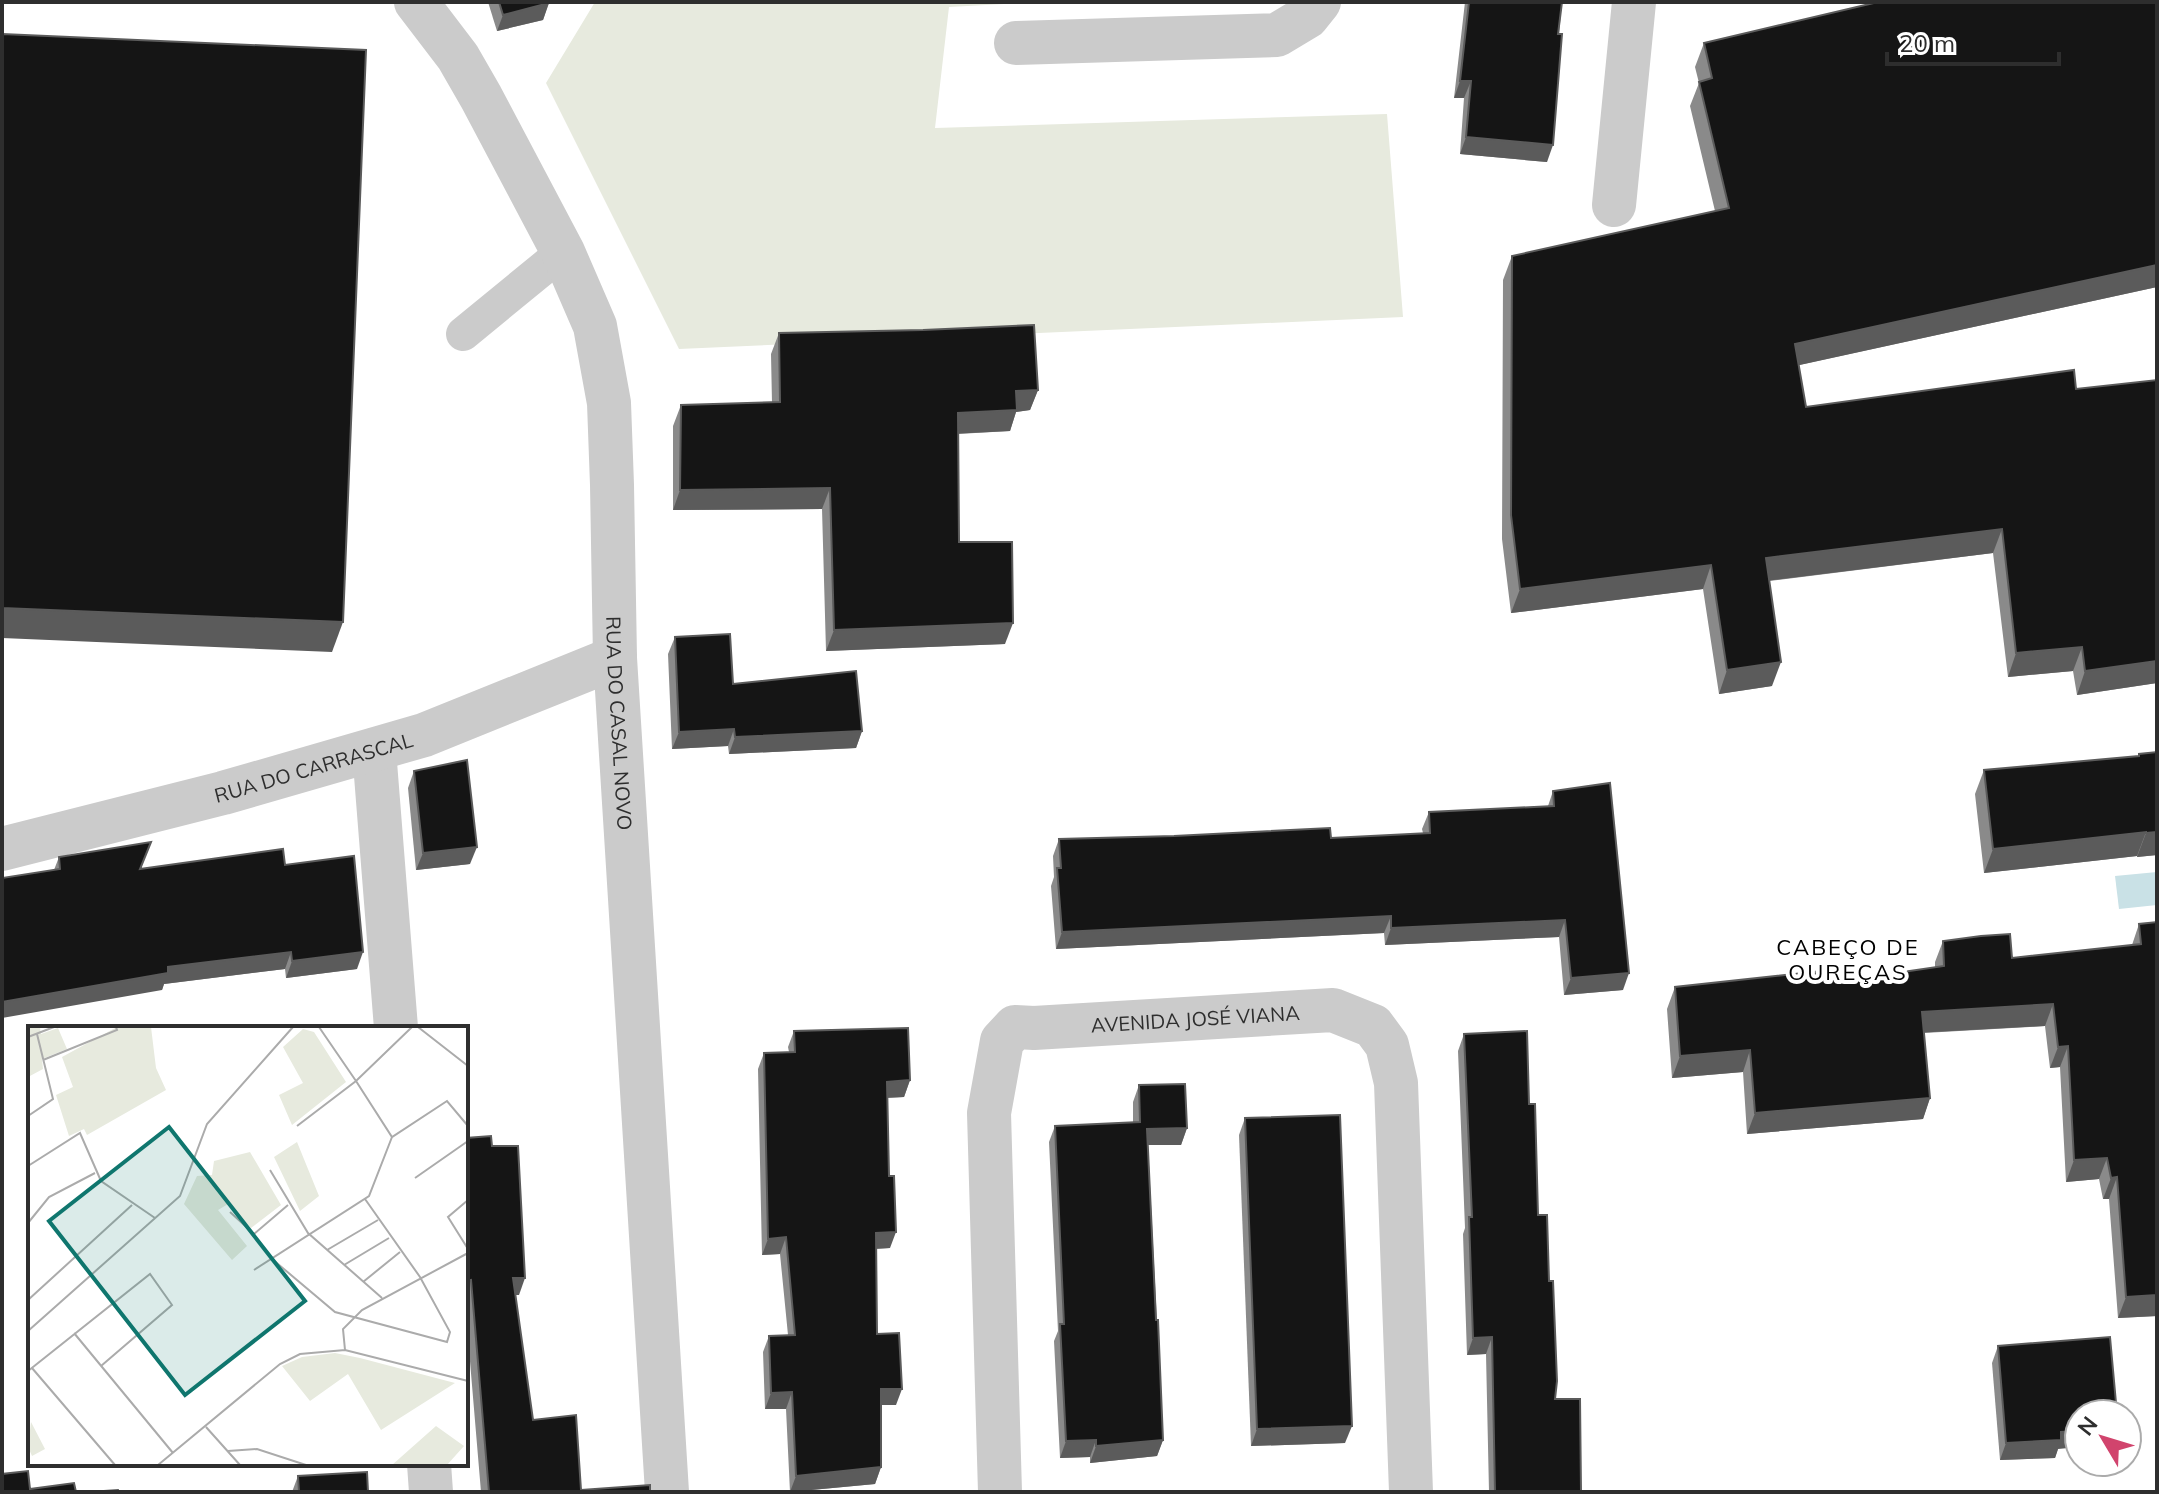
<svg xmlns="http://www.w3.org/2000/svg" width="2159" height="1494" font-family="Mulish,sans-serif">
  <style>
    .green { fill: #e7eade }
    .water { fill: #c9e1e6 }
    .lines { fill: none; stroke-linecap: round; stroke-linejoin: round }
    .service { stroke: #cbcbcb; stroke-width: 34 }
    .minor { stroke: #cbcbcb; stroke-width: 44 }
    .wall { fill: #8a8a8a }
    .shaded-wall { fill: #5b5b5b }
    .building { fill: #151515; stroke: #5b5b5b; stroke-width: 2 }
    .labels { text-anchor: middle; dominant-baseline: central; stroke-width: 8; stroke-linejoin: round; paint-order: stroke }
    .street-label { font-size: 20px; fill: #2e2e2e; stroke: #fff }
    .neighbourhood-label { font-size: 22px; letter-spacing: 2px; fill: #000; stroke: #fff }
    .inset-road { fill: none; stroke: #ababab; stroke-width: 2 }
    .view { fill: #0f766e; fill-opacity: 0.15; stroke: #0f766e; stroke-width: 4 }
    .inset-edge { fill: none; stroke: #2e2e2e; stroke-width: 4 }
  </style>
  <rect width="100%" height="100%" fill="#fff"/>
  <polygon class="green" points="595,2 1040,2 949,7 935,128 1387,114 1403,317 679,349 546,83"/>
  <polygon class="water" points="2157,872 2157,905 2119,909 2115,876"/>
  <g class="lines">
    <polyline class="service" points="463,334 563,252"/>
    <g class="minor">
      <path id="s1" d="M 416,2 L 458,57 L 481,97 L 563,252 L 595,326 L 609,403 L 612,485 L 615,658 L 667,1492"/>
      <polyline points="1016,43 1277,35 1307,17 1319,2"/>
      <polyline points="1614,205 1634,2"/>
      <polyline points="374,750 396,1028"/>
      <path id="s2" d="M 2,849 L 223,793 L 424,735 L 615,658"/>
      <polyline points="429,1464 431,1492"/>
      <path id="s3" d="M 1000,1492 L 989,1113 L 1002,1041 L 1015,1027 L 1034,1028 L 1333,1010 L 1373,1026 L 1387,1045 L 1396,1083 L 1411,1492"/>
    </g>
  </g>
  <g class="wall">
    <polygon points="488,2 549,2 543,20 497,31"/>
    <polygon points="1465,2 1562,2 1547,162 1460,154 1464,98 1454,98"/>
    <polygon points="2157,2 2157,287 1799,365 1806,407 2076,389 2157,683 2077,695 2073,671 2008,677 1993,553 1769,581 1772,686 1719,694 1703,589 1511,613 1502,539 1503,280 1512,256 1715,211 1690,106 1699,83 1695,67 1704,43"/>
    <polygon points="779,333 1038,390 1030,410 1016,412 1010,431 958,434 959,542 1005,644 826,651 822,509 673,510 673,426 681,405 772,403 771,354"/>
    <polygon points="675,637 733,684 862,731 856,748 729,754 728,746 672,749 668,654"/>
    <polygon points="2139,754 2157,855 2137,857 2137,856 1984,873 1975,794 1984,770 2138,756"/>
    <polygon points="414,771 470,864 416,870 408,788"/>
    <polygon points="1553,791 1623,990 1564,995 1559,937 1385,945 1384,933 1056,949 1051,886 1054,877 1053,856 1059,839 1331,838 1423,833 1422,829 1429,812 1548,806"/>
    <polygon points="59,857 141,869 285,865 357,969 286,978 285,969 164,984 162,990 54,870"/>
    <polygon points="2157,922 2157,1316 2118,1318 2109,1199 2103,1199 2099,1179 2066,1182 2060,1067 2050,1068 2045,1026 1924,1033 1930,1098 1923,1119 1747,1134 1743,1072 1672,1078 1667,1009 1675,987 1841,981 1935,968 1935,962 1943,941 2012,958 2132,945 2139,924"/>
    <polygon points="794,1031 910,1080 904,1097 887,1098 890,1248 876,1249 877,1334 896,1405 881,1405 881,1467 875,1484 790,1492 786,1409 765,1409 763,1352 769,1336 788,1335 780,1254 762,1255 758,1069 764,1053 789,1052 788,1047"/>
    <polygon points="1464,1034 1529,1104 1538,1215 1549,1281 1555,1399 1581,1492 1489,1492 1486,1354 1467,1355 1463,1234 1465,1228 1458,1051"/>
    <polygon points="1139,1085 1187,1128 1181,1145 1148,1145 1163,1440 1157,1456 1090,1463 1090,1457 1060,1458 1054,1341 1058,1331 1049,1142 1055,1126 1133,1122 1133,1102"/>
    <polygon points="1245,1118 1345,1443 1251,1446 1239,1135"/>
    <polygon points="466,1138 492,1146 519,1295 515,1295 533,1420 581,1490 650,1492 481,1492 466,1314"/>
    <polygon points="1998,1346 2058,1449 2055,1458 2000,1460 1992,1363"/>
    <polygon points="298,1476 368,1492 292,1492"/>
  </g>
  <g class="shaded-wall">
    <polygon points="549,3 543,20 497,31 503,15"/>
    <polygon points="1460,81 1471,81 1464,98 1454,98"/>
    <polygon points="1466,137 1553,145 1547,162 1460,154"/>
    <polygon points="2157,265 2157,287 1786,368 1795,344"/>
    <polygon points="1038,390 1030,410 1016,412 1010,431 950,434 958,413 1016,391"/>
    <polygon points="830,488 822,509 673,510 680,490"/>
    <polygon points="2002,529 1993,553 1757,582 1766,558"/>
    <polygon points="1711,565 1703,589 1511,613 1520,589"/>
    <polygon points="2,608 343,622 332,652 2,638"/>
    <polygon points="1013,623 1005,644 826,651 834,630"/>
    <polygon points="2082,647 2073,671 2008,677 2016,653"/>
    <polygon points="2157,661 2157,683 2077,695 2085,671"/>
    <polygon points="1781,662 1772,686 1719,694 1727,670"/>
    <polygon points="734,729 728,746 672,749 679,732"/>
    <polygon points="862,731 856,748 729,754 735,737"/>
    <polygon points="2146,832 2137,856 1984,873 1993,849"/>
    <polygon points="2157,832 2157,855 2137,857 2146,833"/>
    <polygon points="477,847 470,864 416,870 423,853"/>
    <polygon points="1391,916 1384,933 1056,949 1062,932"/>
    <polygon points="1565,920 1559,937 1385,945 1391,928"/>
    <polygon points="291,952 285,969 164,984 162,990 2,1018 2,1002 168,967"/>
    <polygon points="363,952 357,969 286,978 292,961"/>
    <polygon points="1629,973 1623,990 1564,995 1571,978"/>
    <polygon points="2053,1004 2045,1026 1915,1033 1922,1012"/>
    <polygon points="2068,1046 2060,1067 2050,1068 2058,1047"/>
    <polygon points="1750,1050 1743,1072 1672,1078 1680,1056"/>
    <polygon points="910,1080 904,1097 881,1098 887,1082"/>
    <polygon points="1930,1098 1923,1119 1747,1134 1755,1113"/>
    <polygon points="1187,1128 1181,1145 1141,1145 1147,1129"/>
    <polygon points="2107,1158 2099,1179 2066,1182 2074,1160"/>
    <polygon points="2117,1177 2109,1199 2103,1199 2111,1178"/>
    <polygon points="896,1232 890,1248 870,1249 876,1233"/>
    <polygon points="786,1237 780,1254 762,1255 768,1239"/>
    <polygon points="513,1278 525,1278 519,1295 507,1295"/>
    <polygon points="471,1280 466,1293 466,1281"/>
    <polygon points="2157,1295 2157,1316 2118,1318 2126,1297"/>
    <polygon points="1492,1337 1486,1354 1467,1355 1473,1338"/>
    <polygon points="881,1389 902,1389 896,1405 875,1405"/>
    <polygon points="792,1392 786,1409 765,1409 771,1393"/>
    <polygon points="1352,1426 1345,1443 1251,1446 1257,1429"/>
    <polygon points="2079,1431 2079,1447 2058,1449 2055,1458 2000,1460 2006,1443 2061,1432"/>
    <polygon points="1096,1440 1090,1457 1060,1458 1066,1441"/>
    <polygon points="1163,1440 1157,1456 1090,1463 1096,1446"/>
    <polygon points="881,1467 875,1484 790,1492 796,1476"/>
  </g>
  <g class="building">
    <polygon points="499,2 549,2 549,3 503,15"/>
    <polygon points="1469,2 1562,2 1558,34 1562,34 1553,145 1466,137 1471,81 1460,81"/>
    <polygon points="1878,2 2157,2 2157,265 1795,344 1806,407 2074,370 2076,389 2157,380 2157,661 2085,671 2082,647 2016,653 2002,529 1766,558 1781,662 1727,670 1711,565 1520,589 1511,515 1512,256 1729,208 1699,82 1712,78 1704,43"/>
    <polygon points="2,34 366,50 343,622 2,608"/>
    <polygon points="1034,325 1038,390 1016,391 1017,410 958,413 959,542 1012,542 1013,623 834,630 830,488 680,490 681,405 780,402 779,333 923,330"/>
    <polygon points="730,634 733,684 856,671 862,731 735,737 734,729 679,732 675,637"/>
    <polygon points="2157,752 2157,832 2146,833 2146,832 1993,849 1984,770 2139,756 2139,754"/>
    <polygon points="467,760 477,847 423,853 414,771"/>
    <polygon points="1610,783 1629,973 1571,978 1565,920 1391,928 1391,916 1062,932 1057,868 1061,868 1059,839 1174,836 1330,828 1331,838 1430,833 1429,812 1554,806 1553,791"/>
    <polygon points="151,842 140,869 283,849 285,865 354,856 363,952 292,961 291,952 168,967 168,973 2,1002 2,878 60,869 59,857"/>
    <polygon points="2157,922 2157,1295 2126,1297 2117,1177 2111,1178 2107,1158 2074,1160 2068,1046 2058,1047 2053,1004 1922,1012 1930,1098 1755,1113 1750,1050 1680,1056 1675,987 1840,969 1841,981 1944,966 1943,941 1981,936 2010,934 2012,958 2141,944 2139,924"/>
    <polygon points="908,1028 910,1080 887,1082 889,1176 894,1176 896,1232 876,1233 877,1334 899,1333 902,1389 881,1389 881,1467 796,1476 792,1392 771,1393 769,1336 795,1335 786,1237 768,1239 764,1053 795,1052 794,1031"/>
    <polygon points="1527,1031 1529,1104 1535,1104 1538,1215 1547,1215 1549,1281 1553,1281 1557,1381 1555,1399 1580,1399 1581,1492 1495,1492 1492,1337 1473,1338 1469,1217 1472,1217 1464,1034"/>
    <polygon points="1185,1084 1187,1128 1147,1129 1156,1320 1158,1320 1163,1440 1096,1446 1096,1440 1066,1441 1060,1324 1064,1324 1055,1126 1140,1122 1139,1085"/>
    <polygon points="1340,1115 1352,1426 1257,1429 1245,1118"/>
    <polygon points="491,1136 492,1146 518,1146 525,1278 513,1278 533,1420 576,1415 581,1490 650,1485 650,1492 489,1492 471,1280 466,1281 466,1138"/>
    <polygon points="2110,1337 2117,1414 2079,1414 2079,1431 2061,1432 2061,1440 2006,1443 1998,1346"/>
    <polygon points="28,1471 30,1489 74,1483 76,1492 2,1492 2,1474"/>
    <polygon points="367,1472 368,1492 299,1492 298,1476"/>
    <polygon points="118,1490 119,1492 89,1492"/>
  </g>
  <g class="labels">
    <g class="street-label">
      <text stroke="none"><textPath href="#s1" startOffset="770">RUA DO CASAL NOVO</textPath></text>
      <text stroke="none"><textPath href="#s2" startOffset="322">RUA DO CARRASCAL</textPath></text>
      <text stroke="none"><textPath href="#s3" startOffset="652">AVENIDA JOSÉ VIANA</textPath></text>
    </g>
    <g class="neighbourhood-label">
      <text x="1848" y="947">CABEÇO DE<tspan x="1848" dy="25">OUREÇAS</tspan></text>
    </g>
  </g>
  <g transform="translate(28 1026)">
    <rect width="440" height="440" fill="#fff"/>
    <path d="M 0,1 L 12,1 L 13,8 L 30,2 L 39,23 L 14,33 L 15,43 L 0,51 ZM 89,1 L 123,1 L 128,42 L 138,64 L 59,109 L 56,103 L 41,110 L 28,69 L 45,61 L 34,31 ZM 275,3 L 286,6 L 318,56 L 264,99 L 251,69 L 275,57 L 255,21 ZM 269,116 L 291,170 L 272,185 L 246,131 ZM 222,126 L 253,179 L 223,202 L 200,178 L 190,184 L 219,220 L 204,234 L 156,178 L 169,150 L 184,149 L 186,135 ZM 307,327 L 332,332 L 427,357 L 353,404 L 320,348 L 282,375 L 254,340 L 274,331 ZM 3,396 L 17,423 L 4,430 L 0,421 ZM 408,400 L 436,420 L 419,439 L 364,439 Z" fill="#e7eade"/>
    <path class="inset-road" d="M 291,1 L 328,55M 390,1 L 440,40M 0,11 L 26,1M 15,34 L 89,4 L 88,1M 328,55 L 364,111 L 419,75 L 440,100M 0,90 L 25,73 L 9,8M 269,100 L 328,55 L 384,1M 0,140 L 52,107 L 73,155 L 127,192M 242,144 L 280,207 L 354,272M 387,152 L 440,115M 440,174 L 420,191 L 440,223M 202,186 L 226,208 L 260,179M 0,197 L 21,171 L 67,147M 299,224 L 350,194M 244,233 L 307,286 L 419,316 L 422,306 L 392,251 L 337,173M 316,239 L 361,212M 226,244 L 341,170 L 364,111M 335,256 L 372,226M 0,274 L 104,179M 0,305 L 152,170 L 179,98 L 265,1M 46,307 L 145,427M 317,324 L 315,303 L 334,284 L 440,227M 4,342 L 87,439M 0,345 L 122,248 L 144,279 L 73,340M 178,401 L 212,439M 200,425 L 229,423 L 278,439M 130,439 L 252,338 L 272,328 L 317,324 L 440,355"/>
    <path class="view" d="M 141,101 L 277,275 L 157,369 L 21,195 Z"/>
    <rect width="440" height="440" class="inset-edge"/>
  </g>
  <rect width="2159" height="1494" fill="none" stroke="#2e2e2e" stroke-width="8"/>
  <g transform="translate(2103 1438) rotate(308)"><circle r="38" fill="#ffffff" stroke="#ababab" stroke-width="2"/>
  <path d="M0-6L14 30L0 20L-14 30Z" fill="#d1446d"/>
  <text y="-12" font-size="22" font-weight="bold" text-anchor="middle" fill="#2e2e2e">N</text>
  </g>
  <path d="M1887 52v12h172v-12" fill="none" stroke="#2e2e2e" stroke-width="4"/>
  <text x="1899" y="52" font-size="24" fill="#2e2e2e" stroke="#ffffff" stroke-width="6" paint-order="stroke">20 m</text>
</svg>
